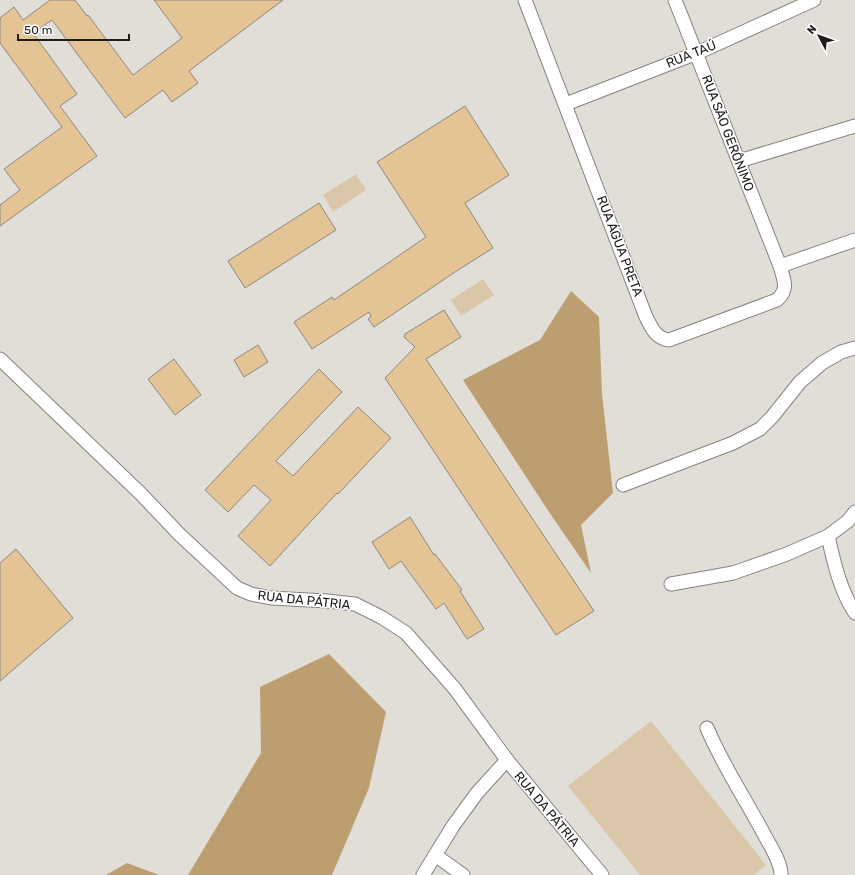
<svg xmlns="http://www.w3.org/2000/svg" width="855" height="875" font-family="Rubik,sans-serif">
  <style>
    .green { fill: #dac7aa }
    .forest { fill: #bd9e70 }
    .building { fill: #e4c495; stroke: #8a8782 }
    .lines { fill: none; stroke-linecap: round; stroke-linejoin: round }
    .minor-casing { stroke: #86837e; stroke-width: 15 }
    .minor { stroke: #fff; stroke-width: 13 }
    .labels { text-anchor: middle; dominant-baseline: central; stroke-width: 3; stroke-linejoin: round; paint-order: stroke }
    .street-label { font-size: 13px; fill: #1d1c1a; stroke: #fff }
  </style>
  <rect width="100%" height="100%" fill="#e1ded8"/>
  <g class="green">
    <polygon points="356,174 366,190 333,212 323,195"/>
    <polygon points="483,279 494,295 461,316 451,300"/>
    <polygon points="651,721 766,865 754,875 640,875 568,786"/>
  </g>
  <g class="forest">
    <polygon points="571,291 599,317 602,394 613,493 581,525 591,573 549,512 463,380 540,340"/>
    <polygon points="329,654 386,712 369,788 332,875 188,875 261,753 260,687"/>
    <polygon points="127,863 159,875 106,875"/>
  </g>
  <g class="building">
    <polygon points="50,0 75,0 87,16 88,15 133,75 182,38 154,0 283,0 189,71 198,83 172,102 163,90 125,118 52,20 33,33 77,94 60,106 97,156 0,226 0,205 20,190 4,169 62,127 0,43 0,18 14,7 23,20"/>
    <polygon points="465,106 509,175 465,203 493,248 455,272 374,327 368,319 371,316 369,312 312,349 294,322 332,297 334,300 426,237 377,162"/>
    <polygon points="319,203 336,230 245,288 228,261"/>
    <polygon points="444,310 461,337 426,359 594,611 556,635 385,378 415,347 404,337 405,334"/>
    <polygon points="258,345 268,362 244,377 234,360"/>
    <polygon points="174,359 201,395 175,415 148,379"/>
    <polygon points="319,369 342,392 276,461 293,476 358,407 391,438 338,494 337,493 270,566 238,536 271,500 254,485 228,512 205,490"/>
    <polygon points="410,517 434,555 435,554 462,590 460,591 484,629 467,639 444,603 436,609 401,561 389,569 372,542"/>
    <polygon points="16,549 73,618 0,681 0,563"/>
  </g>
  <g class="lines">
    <g class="minor-casing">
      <g id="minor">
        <path d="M 525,0 L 646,317 C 652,329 656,338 669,340 L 777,300 C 789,289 784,280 780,266 L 675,0"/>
        <polyline points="566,104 697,53 814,0"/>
        <polyline points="739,161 855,126"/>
        <polyline points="780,266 855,240"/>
        <polyline points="0,359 141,494 180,535 237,588 251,594 271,598 327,601 355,604 381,617 406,633 455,689 507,760 602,875"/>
        <polyline points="623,485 733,443 760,429 772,417 800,382 822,363 841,352 855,348"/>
        <path d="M 828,536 C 834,563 840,590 855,613"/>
        <polyline points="671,584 733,573 787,554 828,536 848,521 855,512"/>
        <path d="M 707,728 C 723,766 746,800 765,836 C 771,847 781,862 781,875"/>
        <polyline points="435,855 463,875"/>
        <polyline points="423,875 453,826 477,793 507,760"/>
      </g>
    </g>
    <use href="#minor" class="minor"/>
  </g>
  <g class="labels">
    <g class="street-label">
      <text transform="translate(691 54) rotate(-22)">RUA TAÚ</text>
      <text transform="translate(728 133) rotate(69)">RUA SÃO GERÔNIMO</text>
      <text transform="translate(620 246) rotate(69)">RUA ÁGUA PRETA</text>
      <text transform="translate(304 600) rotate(6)">RUA DA PÁTRIA</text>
      <text transform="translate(547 809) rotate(50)">RUA DA PÁTRIA</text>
    </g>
  </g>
  <g transform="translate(819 36) rotate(311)" stroke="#ffffff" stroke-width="3" paint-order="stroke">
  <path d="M0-3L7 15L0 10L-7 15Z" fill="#1d1c1a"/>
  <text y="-6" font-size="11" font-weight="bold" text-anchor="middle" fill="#1d1c1a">N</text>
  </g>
  <path d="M18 34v6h111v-6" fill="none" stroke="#1d1c1a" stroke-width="2"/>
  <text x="24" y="34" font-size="12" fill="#1d1c1a" stroke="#ffffff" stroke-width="3" paint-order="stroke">50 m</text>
</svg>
